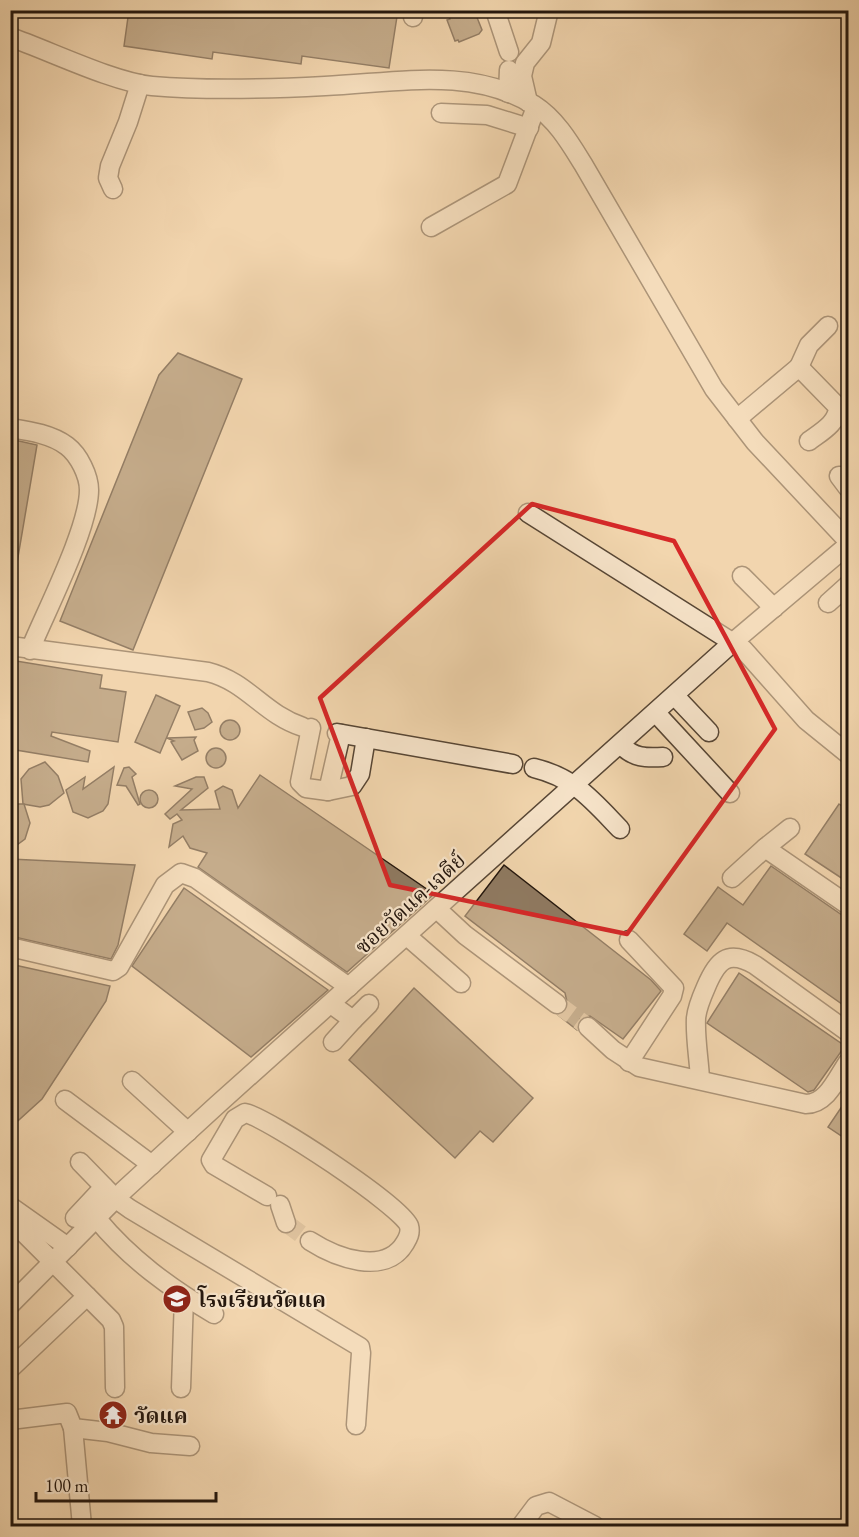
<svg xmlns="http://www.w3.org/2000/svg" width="859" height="1537" font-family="'EB Garamond','Noto Serif Thai',serif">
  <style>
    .building { fill: #8f7a61; stroke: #23160d; stroke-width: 1.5 }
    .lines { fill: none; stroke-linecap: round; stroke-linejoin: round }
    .minor-tunnel { stroke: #c9b08e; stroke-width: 18; stroke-dasharray: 18 9; stroke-linecap: butt }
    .minor-casing { stroke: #574635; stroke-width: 21 }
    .minor { stroke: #f7e4ca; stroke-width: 18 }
    .marked { fill: none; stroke: #d62828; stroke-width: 4.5; stroke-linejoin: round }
    .labels { text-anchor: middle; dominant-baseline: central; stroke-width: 4.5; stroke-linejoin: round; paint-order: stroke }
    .street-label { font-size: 21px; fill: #23160d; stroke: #f7e4ca }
    .poi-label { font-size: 21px; font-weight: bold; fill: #23160d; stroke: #f7e4ca; text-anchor: start }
  </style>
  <rect width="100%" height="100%" fill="#f2d6ae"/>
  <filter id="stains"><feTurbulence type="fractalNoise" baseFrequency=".00333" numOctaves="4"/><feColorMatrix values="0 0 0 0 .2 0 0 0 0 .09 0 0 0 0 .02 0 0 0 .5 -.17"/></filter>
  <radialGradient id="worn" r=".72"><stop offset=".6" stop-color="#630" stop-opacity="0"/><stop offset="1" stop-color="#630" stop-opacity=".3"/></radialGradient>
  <g class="building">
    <polygon points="129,10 398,10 389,68 302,56 301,64 213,52 212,59 124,46"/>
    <polygon points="462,10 474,10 482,30 479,34 459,42 458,40 455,41 447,20 450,19 449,15"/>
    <polygon points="178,353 242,379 133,650 60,621 159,375"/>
    <polygon points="10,439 37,445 16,569 10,568"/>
    <polygon points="10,660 102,675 100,688 126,692 118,742 52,732 51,736 90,751 88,762 10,749"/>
    <polygon points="156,695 180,706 160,753 135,742"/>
    <polygon points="202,708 208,713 212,722 204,728 195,730 188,712"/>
    <circle cx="230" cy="730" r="10"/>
    <polygon points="196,737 194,740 198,751 182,760 171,742 174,741 167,738"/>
    <circle cx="216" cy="758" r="10"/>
    <polygon points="45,762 58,776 64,793 49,805 40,807 23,804 21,779 29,769"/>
    <polygon points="114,767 108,804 103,811 88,818 73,812 66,790 85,777 83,789"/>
    <polygon points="129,767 136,774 132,777 140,804 138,805 126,786 117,785 124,768"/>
    <polygon points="260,775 434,894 347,972 198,867 207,853 190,848 183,836 169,847 173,824 182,820 177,814 170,819 165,814 192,789 175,786 196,777 204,777 208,788 181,810 220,809 215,791 223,786 232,790 238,808"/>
    <circle cx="149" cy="799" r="9"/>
    <polygon points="10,804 24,804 30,823 25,839 10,850"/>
    <polygon points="839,804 849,811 849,883 805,854"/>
    <polygon points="10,859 135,865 118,945 111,959 10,936"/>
    <polygon points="504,865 651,980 661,991 623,1039 590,1016 580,1019 577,1030 558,1015 566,1011 568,1006 565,993 465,916"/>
    <polygon points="771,866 849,920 849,1009 727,923 707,951 684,934 718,887 743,905"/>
    <polygon points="184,888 328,990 251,1057 132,966"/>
    <polygon points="10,964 110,986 106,1001 42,1099 10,1128"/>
    <polygon points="739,973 845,1046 814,1090 808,1092 707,1023"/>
    <polygon points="414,988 533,1098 493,1142 480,1131 455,1158 349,1060"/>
    <polygon points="849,1096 849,1141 828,1127"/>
  </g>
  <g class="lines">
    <g class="minor-tunnel">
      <polyline points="557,1004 588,1027"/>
      <polyline points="286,1223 310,1241"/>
    </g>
    <g class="minor-casing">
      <g id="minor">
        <polyline points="495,10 509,52"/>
        <polyline points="413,17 414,10"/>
        <path d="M 10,37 C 50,51 113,82 152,86 C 209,91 268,89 325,86 C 396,83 470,66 534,105 C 556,119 570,143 583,164 L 714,389 L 755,442 L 848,541"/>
        <polyline points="508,93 509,70"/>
        <polyline points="528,102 522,76 525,63 541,43 549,10"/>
        <polyline points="441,113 487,115 529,128"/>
        <polyline points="113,189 108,178 110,166 128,122 140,84"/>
        <polyline points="431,227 507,184 536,107"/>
        <polyline points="799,367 809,345 828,326"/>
        <path d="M 737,419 L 799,367 L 838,407 C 838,423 821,432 809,441"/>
        <path d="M 10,428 C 29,431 51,434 67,446 C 79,455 89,476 89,490 C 89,528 46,611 30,650"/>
        <polyline points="839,476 848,488"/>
        <polyline points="528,513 743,649 806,720 848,754"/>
        <polyline points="742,576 774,608"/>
        <polyline points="828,603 848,585"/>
        <path d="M 10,646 L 208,672 C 248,682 263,714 303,727"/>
        <polyline points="675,696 709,732"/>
        <polyline points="656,713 730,793"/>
        <polyline points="311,728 300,782 306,788 328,791 352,786 360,774 366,738"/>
        <polyline points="337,733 513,764"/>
        <path d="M 621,745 C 634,758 645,758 663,757"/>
        <path d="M 534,768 C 575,778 592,800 620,829"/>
        <polyline points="328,791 341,734"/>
        <polyline points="765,848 790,828"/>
        <polyline points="732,878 765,848 848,905"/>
        <polyline points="437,909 465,935 557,1004"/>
        <polyline points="407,936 461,983"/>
        <polyline points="629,940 674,988 672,996 629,1062"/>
        <polyline points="10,947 113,971 119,967 165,885 181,873 195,878 349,987"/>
        <polyline points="331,1004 353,1020 333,1042"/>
        <polyline points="353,1020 369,1004"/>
        <path d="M 588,1027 L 613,1050 L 639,1067 L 806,1104 C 827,1104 837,1078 848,1062"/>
        <path d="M 700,1079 C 699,1059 695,1038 696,1018 C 697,1008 702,996 706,987 C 717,961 727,949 755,965 L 848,1032"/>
        <polyline points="132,1081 188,1132"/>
        <polyline points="65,1100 152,1165"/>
        <polyline points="80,1162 116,1199 130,1209 360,1347 361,1353 356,1425"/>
        <path d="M 267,1196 L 214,1165 L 211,1160 L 235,1119 L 245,1113 C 267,1117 403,1207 409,1226 C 411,1233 408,1238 405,1243 C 385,1277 335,1257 310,1241"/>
        <polyline points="280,1205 286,1223"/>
        <polyline points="10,1206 68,1247"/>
        <polyline points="75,1218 104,1187"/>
        <path d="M 97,1219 C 130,1259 170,1288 214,1314"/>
        <polyline points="10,1223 24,1233 87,1296 10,1369"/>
        <polyline points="87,1296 111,1320 114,1327 115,1388"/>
        <polyline points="10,1305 123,1191 217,1105 732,643 848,545"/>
        <polyline points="181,1388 184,1297"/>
        <polyline points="10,1420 67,1413 73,1428 108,1432 151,1443 190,1446"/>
        <polyline points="73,1428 82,1526"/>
        <polyline points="521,1526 536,1506 549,1502 595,1526"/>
      </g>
    </g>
    <use href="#minor" class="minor"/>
  </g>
  <path d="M0 0H859V1537H0ZM 532,504 L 674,541 L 775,729 L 627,934 L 390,885 L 320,698 Z" fill="#f2d6ae" fill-opacity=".55" fill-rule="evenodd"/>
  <path class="marked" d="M 532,504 L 674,541 L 775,729 L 627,934 L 390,885 L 320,698 Z"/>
  <defs>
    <g id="school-disc" transform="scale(1.5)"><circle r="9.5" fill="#8f2418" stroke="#f7e4ca"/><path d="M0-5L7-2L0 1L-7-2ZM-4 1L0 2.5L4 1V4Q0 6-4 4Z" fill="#fff"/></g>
    <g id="temple-disc" transform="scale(1.5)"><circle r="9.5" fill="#8f2418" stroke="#f7e4ca"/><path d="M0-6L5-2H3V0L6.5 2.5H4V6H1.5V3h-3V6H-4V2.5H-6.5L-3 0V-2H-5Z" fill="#fff"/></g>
  </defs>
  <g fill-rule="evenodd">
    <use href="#school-disc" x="177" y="1299"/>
    <use href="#temple-disc" x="113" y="1415"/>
  </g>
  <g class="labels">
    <g class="street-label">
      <text transform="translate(410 903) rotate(-42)">ซอยวัดแค-เจดีย์</text>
    </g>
    <g class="poi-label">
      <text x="198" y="1299">โรงเรียนวัดแค</text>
      <text x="134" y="1415">วัดแค</text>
    </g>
  </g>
  <rect width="859" height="1537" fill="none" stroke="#f2d6ae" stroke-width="36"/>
  <rect x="12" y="12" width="835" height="1513" fill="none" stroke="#23160d" stroke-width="3"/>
  <rect x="18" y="18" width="823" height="1501" fill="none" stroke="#23160d" stroke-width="1.5"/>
  <path d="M36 1492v9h180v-9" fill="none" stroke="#23160d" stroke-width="3"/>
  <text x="45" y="1492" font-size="18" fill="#23160d" stroke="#f7e4ca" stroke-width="4.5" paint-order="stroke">100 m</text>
  <rect width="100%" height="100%" filter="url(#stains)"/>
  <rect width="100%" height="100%" fill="url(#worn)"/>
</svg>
